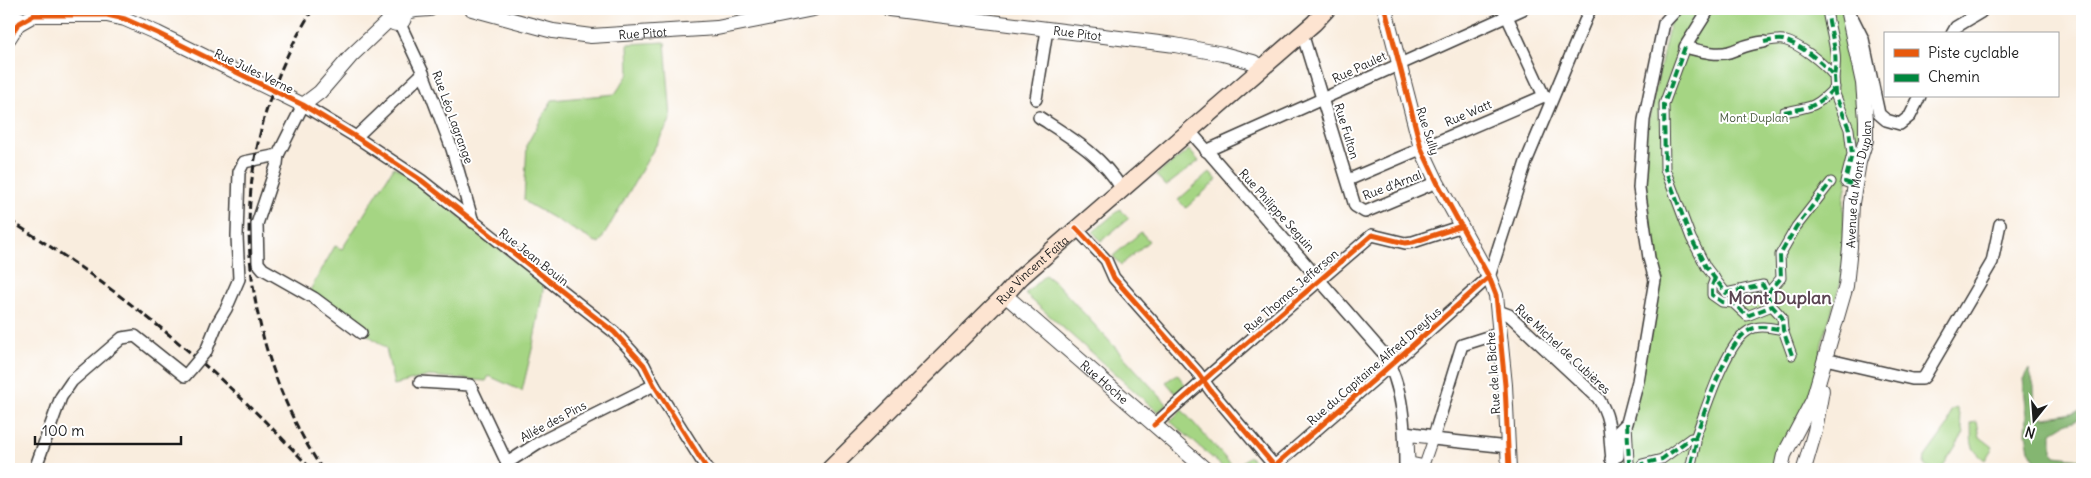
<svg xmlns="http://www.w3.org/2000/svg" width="2091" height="478" font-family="Delius,sans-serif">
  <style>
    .green { fill: #a5d583; stroke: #607850 }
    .forest { fill: #84b671; stroke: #506946 }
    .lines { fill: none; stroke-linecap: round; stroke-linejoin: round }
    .pedestrian-casing { stroke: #3d3b39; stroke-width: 11 }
    .minor-casing { stroke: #3d3b39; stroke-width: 14 }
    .tertiary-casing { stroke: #3d3b39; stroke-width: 16 }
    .secondary-casing { stroke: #3d3b39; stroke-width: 19 }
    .pedestrian { stroke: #fff; stroke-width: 9 }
    .minor { stroke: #fff; stroke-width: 11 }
    .tertiary { stroke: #fff; stroke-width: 14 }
    .secondary { stroke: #fde4d1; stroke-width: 16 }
    .rail { stroke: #1c1c1c; stroke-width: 3; stroke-dasharray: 8 4; stroke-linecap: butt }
    .minor-bridge-casing { stroke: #3d3b39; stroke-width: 14; stroke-linecap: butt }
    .minor-bridge { stroke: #fff; stroke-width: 11 }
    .quiet { stroke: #00873e; stroke-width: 4; stroke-dasharray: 8 4; stroke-linecap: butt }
    .cycleway-casing { stroke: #fff; stroke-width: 8 }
    .cycleway { stroke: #e8590c; stroke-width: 5 }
    .labels { text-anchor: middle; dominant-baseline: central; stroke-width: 4; stroke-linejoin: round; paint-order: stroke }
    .street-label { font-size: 12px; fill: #1c1c1c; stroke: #fff }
    .park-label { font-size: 12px; fill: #4c5d40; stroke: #fff }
    .district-label { font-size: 18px; font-weight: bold; fill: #5b4552; stroke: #fff }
  </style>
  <rect width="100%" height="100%" fill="#fff"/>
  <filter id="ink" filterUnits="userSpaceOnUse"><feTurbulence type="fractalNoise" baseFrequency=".02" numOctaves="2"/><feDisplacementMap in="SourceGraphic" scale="10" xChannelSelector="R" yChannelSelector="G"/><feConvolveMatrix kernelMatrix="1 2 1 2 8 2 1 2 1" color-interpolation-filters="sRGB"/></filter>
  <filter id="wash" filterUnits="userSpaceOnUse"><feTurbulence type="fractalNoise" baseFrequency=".0096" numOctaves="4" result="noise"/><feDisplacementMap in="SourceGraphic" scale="20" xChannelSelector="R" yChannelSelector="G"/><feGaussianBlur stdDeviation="1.12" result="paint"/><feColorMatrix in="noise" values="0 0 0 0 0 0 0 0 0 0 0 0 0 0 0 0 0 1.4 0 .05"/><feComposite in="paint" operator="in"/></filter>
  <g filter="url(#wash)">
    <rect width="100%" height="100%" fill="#f9edde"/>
    <g class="green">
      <polygon points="1681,9 1842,9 1860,99 1860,141 1852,154 1844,199 1843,275 1822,343 1817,376 1776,469 1620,469 1619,465 1623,431 1656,266 1646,188 1647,126 1670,23"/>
      <polygon points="665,42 671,119 599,244 527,203 524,200 527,144 552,100 615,94 629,73 628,44"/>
      <polygon points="1189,150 1199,161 1166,186 1156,175"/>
      <polygon points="394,167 411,177 544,285 533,345 522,391 489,376 486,381 429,376 394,385 386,348 309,292 335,246 342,249"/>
      <polygon points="1210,172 1217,180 1186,208 1178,200"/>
      <polygon points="1120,209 1129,218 1101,241 1093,232"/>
      <polygon points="1141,232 1149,241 1121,265 1113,256"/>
      <polygon points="1045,275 1058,285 1167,404 1158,412 1025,294"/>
      <polygon points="1177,374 1187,387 1178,396 1166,382"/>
      <polygon points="1957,408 1964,433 1941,469 1929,469 1924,465 1925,457 1948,425 1951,410"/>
      <polygon points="1182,410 1235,469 1236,469 1225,469 1170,421"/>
      <path d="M 1977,422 L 1980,437 L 1993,447 L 1985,460 C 1968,448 1972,442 1971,423 Z"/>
      <polygon points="1249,456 1261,469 1244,469 1240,464"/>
    </g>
    <polygon class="forest" points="2029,369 2034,386 2035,413 2045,418 2082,411 2082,418 2065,424 2052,432 2052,451 2055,456 2082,459 2082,469 2037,469 2035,460 2029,450 2026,434 2027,416 2023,379"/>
  </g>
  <g filter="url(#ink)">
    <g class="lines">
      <g class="pedestrian-casing">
        <g id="pedestrian">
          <path d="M 1764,42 C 1769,41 1778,39 1783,40 C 1800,44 1823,63 1834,76 C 1839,51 1830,34 1827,9"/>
          <polyline points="1685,47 1664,104 1665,169 1691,238 1706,267 1726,293 1763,285 1772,306 1782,317 1783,330 1792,355"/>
          <polyline points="1834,76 1835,94 1849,129 1852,154 1845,182 1854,185"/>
          <path d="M 1784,112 C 1810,107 1816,108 1835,87"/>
          <polyline points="1715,278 1712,286 1712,295 1722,302 1733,303 1747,316 1772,306"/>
          <polyline points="1767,294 1781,278 1780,255 1796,227 1831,182"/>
          <polyline points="1627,423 1629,462 1631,469"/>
          <polygon points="1413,437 1433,439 1424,465 1410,462 1409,439"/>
          <path d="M 1695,438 C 1705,412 1725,345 1748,331 C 1758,324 1772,328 1783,330"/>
          <polyline points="1642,469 1641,467 1642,464 1662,459 1691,438 1695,438 1696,442 1690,469"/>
        </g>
      </g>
      <g class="minor-casing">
        <g id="minor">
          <path d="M 1709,9 L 1685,47 C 1698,50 1716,56 1729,52 C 1741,48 1750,43 1764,42"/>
          <polyline points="1504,10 1544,96 1550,99"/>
          <polyline points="9,13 25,19"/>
          <polyline points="1853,19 1863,39 1879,114 1886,120 1900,124 1910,116 1920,96"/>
          <polyline points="400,24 423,73 452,149 473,222"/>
          <polyline points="1302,33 1355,206 1365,212 1437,182"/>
          <polyline points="1952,34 1956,27 1981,12"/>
          <polyline points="1036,99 1047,30"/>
          <path d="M 1039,117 C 1073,139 1100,154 1122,189"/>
          <path d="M 1189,130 L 1383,353 C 1404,386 1405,430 1405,469"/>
          <polyline points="356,137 423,73"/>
          <polyline points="1206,151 1523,9"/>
          <polyline points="278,155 277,164 257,224 258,263 263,269 314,298 361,333"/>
          <polyline points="1348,180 1544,96"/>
          <polyline points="1076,228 1106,260 1114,278 1198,373 1211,391 1277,469"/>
          <path d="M 1498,311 L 1509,315 L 1598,398 C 1615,424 1607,442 1614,469"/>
          <polyline points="1500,333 1462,345 1433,439 1508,447"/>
          <polyline points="206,351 217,324 226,309 239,279 237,236 239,172 244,162 278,155 303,105 356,137 421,180 614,332 644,365 654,385 707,469"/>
          <polyline points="1825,359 1912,379 1922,379 1925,376 1992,262 2000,224"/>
          <polyline points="420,382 470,385 507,463 538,443 654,385"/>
          <polyline points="1154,425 1212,373 1372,235 1405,243 1413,242 1462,226"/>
          <polyline points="1405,432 1434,436"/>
          <polyline points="1611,459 1618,456 1619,431 1627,423 1638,381 1655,280 1649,258 1639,188 1644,120 1664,23 1677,9"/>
          <polyline points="35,469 61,397 72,381 122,338 135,336 185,376 191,369"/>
          <polyline points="1271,469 1376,378 1489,277 1526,162 1590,9"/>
        </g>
      </g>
      <g class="tertiary-casing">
        <g id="tertiary">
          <path id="s1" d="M 472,9 L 553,31 L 591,36 L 717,28 L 813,9"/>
          <path id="s2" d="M 889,9 L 1175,45 L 1223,54 L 1253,62 L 1263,67"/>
          <polyline points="1385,9 1421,148 1437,182 1489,277 1496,295 1505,385 1509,469"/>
          <circle cx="397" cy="17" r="7"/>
          <polyline points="403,13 416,10 430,9"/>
          <polyline points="9,38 18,24 34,15 107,15 125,19 157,33 303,105 320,92 351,56 390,19"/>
          <path id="s3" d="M 1005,295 L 1205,469"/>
          <path id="s4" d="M 1781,469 L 1784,455 L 1813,400 L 1846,286 L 1850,247 L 1852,203 L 1859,162 L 1866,140 L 1866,120 L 1863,83 L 1847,9"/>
          <polyline points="1804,469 1815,431 1822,390"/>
        </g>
      </g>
      <g class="secondary-casing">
        <g id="secondary">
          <path id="s5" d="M 830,469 L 1005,295 L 1021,277 L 1314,23 L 1327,9"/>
        </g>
      </g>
      <use href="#pedestrian" class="pedestrian"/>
      <use href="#minor" class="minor"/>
      <use href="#tertiary" class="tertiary"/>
      <use href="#secondary" class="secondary"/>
      <g class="rail">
        <path d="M 313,9 C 222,152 231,329 322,469"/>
        <path d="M 9,220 C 121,290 222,372 311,469"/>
      </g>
      <g class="minor-bridge-casing">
        <polyline id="minor-bridge" points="191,369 206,351"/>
      </g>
      <use href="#minor-bridge" class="minor-bridge"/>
      <g class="quiet">
        <path d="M 1764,42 C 1769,41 1778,39 1783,40 C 1800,44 1823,63 1834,76 C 1839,51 1830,34 1827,9"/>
        <polyline points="1685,47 1664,104 1665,169 1691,238 1706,267 1726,293 1763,285 1772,306 1782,317 1783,330 1792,355"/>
        <polyline points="1834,76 1835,94 1849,129 1852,154 1845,182 1854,185"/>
        <path d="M 1784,112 C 1810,107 1816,108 1835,87"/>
        <polyline points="1715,278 1712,286 1712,295 1722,302 1733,303 1747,316 1772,306"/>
        <polyline points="1767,294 1781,278 1780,255 1796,227 1831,182"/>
        <polyline points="1627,423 1629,462 1631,469"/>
        <path d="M 1695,438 C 1705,412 1725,345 1748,331 C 1758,324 1772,328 1783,330"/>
        <polyline points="1642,469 1641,467 1642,464 1662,459 1691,438 1695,438 1696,442 1690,469"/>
      </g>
      <g class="cycleway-casing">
        <g id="cycleway">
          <polyline points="1385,9 1421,148 1437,182 1489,277 1496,295 1505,385 1509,469"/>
          <polyline points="9,38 18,24 34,15 107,15 125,19 157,33 303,105 356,137 421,180 614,332 644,365 654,385 707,469"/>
          <polyline points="1076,228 1106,260 1114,278 1198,373 1211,391 1277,469"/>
          <polyline points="1154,425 1212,373 1372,235 1405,243 1413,242 1462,226"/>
          <polyline points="1271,469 1376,378 1489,277"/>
        </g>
      </g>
      <use href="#cycleway" class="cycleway"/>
    </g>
  </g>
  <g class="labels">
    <g class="street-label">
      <text stroke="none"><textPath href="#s1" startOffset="174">Rue Pitot</textPath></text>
      <text stroke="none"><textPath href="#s2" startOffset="190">Rue Pitot</textPath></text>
      <text transform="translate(1359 67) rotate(-25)">Rue Paulet</text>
      <text transform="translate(254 71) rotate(26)">Rue Jules Verne</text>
      <text transform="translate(1468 113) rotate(-23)">Rue Watt</text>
      <text transform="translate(453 117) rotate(70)">Rue Léo Lagrange</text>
      <text transform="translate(1347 131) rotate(73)">Rue Fulton</text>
      <text transform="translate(1428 131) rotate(72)">Rue Sully</text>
      <text transform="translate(1392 185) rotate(-21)">Rue d'Arnal</text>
      <text stroke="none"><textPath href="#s4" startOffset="298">Avenue du Mont Duplan</textPath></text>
      <text transform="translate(1277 210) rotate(48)">Rue Philippe Seguin</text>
      <text transform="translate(534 257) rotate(38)">Rue Jean Bouin</text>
      <text stroke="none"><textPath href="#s5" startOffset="284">Rue Vincent Faïta</textPath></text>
      <text transform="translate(1291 291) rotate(-41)">Rue Thomas Jefferson</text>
      <text transform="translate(1563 349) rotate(43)">Rue Michel de Cubières</text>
      <text transform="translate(1374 366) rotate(-41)">Rue du Capitaine Alfred Dreyfus</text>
      <text transform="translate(1493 373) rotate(-94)">Rue de la Biche</text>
      <text stroke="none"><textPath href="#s3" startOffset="132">Rue Hoche</textPath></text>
      <text transform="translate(553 421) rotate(-28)">Allée des Pins</text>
    </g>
    <g class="park-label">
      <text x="1754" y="117">Mont Duplan</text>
    </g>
    <g class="district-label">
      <text x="1780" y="297">Mont Duplan</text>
    </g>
  </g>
  <rect width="2091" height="478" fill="none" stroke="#fff" stroke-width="30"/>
  <rect x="1884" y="32" width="175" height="65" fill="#ffffff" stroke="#a4a4a4"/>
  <rect x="1894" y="49" width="25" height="8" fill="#e8590c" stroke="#a4a4a4"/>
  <text x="1928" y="58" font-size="15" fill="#1c1c1c">Piste cyclable</text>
  <rect x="1894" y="74" width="25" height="8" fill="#00873e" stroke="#a4a4a4"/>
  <text x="1928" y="82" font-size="15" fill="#1c1c1c">Chemin</text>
  <g transform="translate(2034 420) rotate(197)" stroke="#ffffff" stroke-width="4" paint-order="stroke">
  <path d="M0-4L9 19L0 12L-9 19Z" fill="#1c1c1c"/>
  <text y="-8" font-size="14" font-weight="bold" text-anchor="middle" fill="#1c1c1c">N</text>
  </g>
  <path d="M35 436v8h146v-8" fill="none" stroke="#1c1c1c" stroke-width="2.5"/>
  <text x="42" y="436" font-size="15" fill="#1c1c1c" stroke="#ffffff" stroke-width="4" paint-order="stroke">100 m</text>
</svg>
